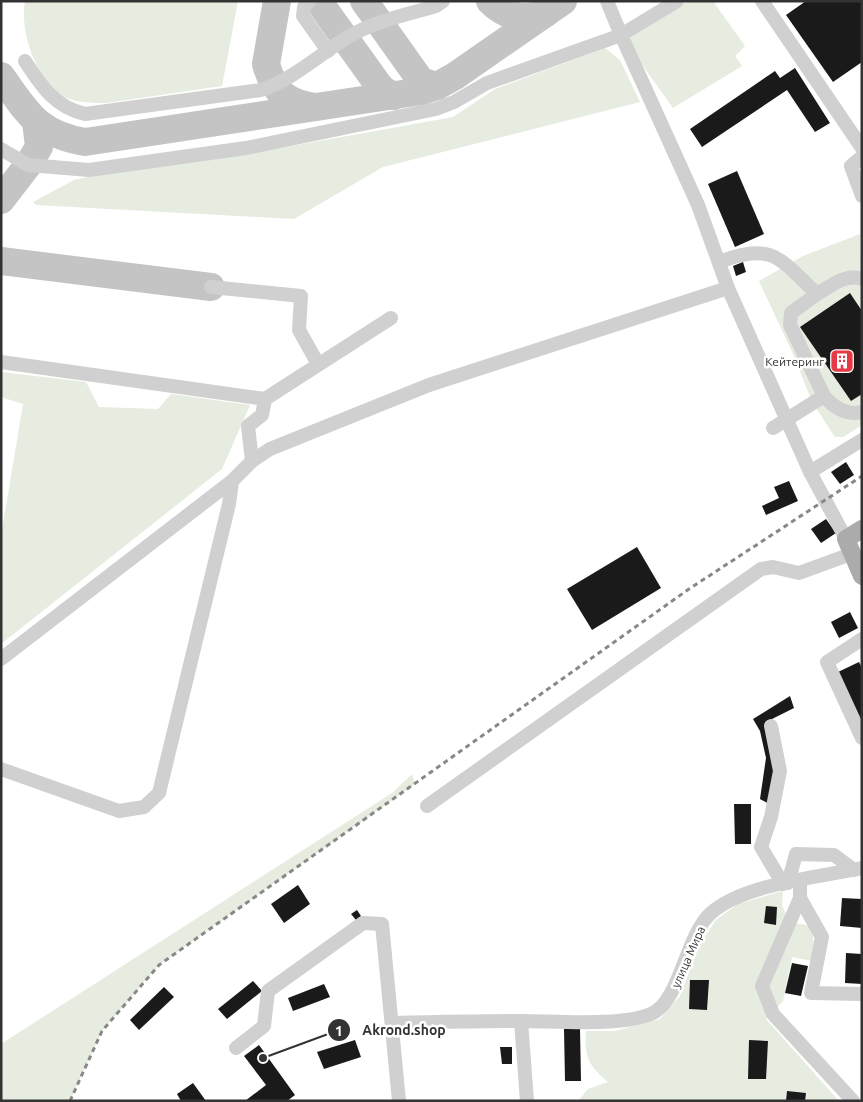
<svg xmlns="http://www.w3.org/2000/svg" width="863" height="1102" font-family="Ubuntu,sans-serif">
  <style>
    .green { fill: #e6ecdf }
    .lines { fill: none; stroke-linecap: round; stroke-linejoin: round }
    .taxiway { stroke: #c4c4c4; stroke-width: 28 }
    .building { fill: #1a1a1a }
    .minor { stroke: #d0d0d0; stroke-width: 14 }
    .major { stroke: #ababab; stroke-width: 18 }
    .rail { stroke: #888; stroke-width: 3; stroke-dasharray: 5 4; stroke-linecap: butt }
    .labels { text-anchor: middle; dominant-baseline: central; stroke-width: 5; stroke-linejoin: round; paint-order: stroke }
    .poi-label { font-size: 12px; fill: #333; stroke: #fff; text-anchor: end }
    .street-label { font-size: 12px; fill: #333; stroke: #fff }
    .leader { fill: none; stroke: #333; stroke-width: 2 }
    .callout-dot { fill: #333; stroke: #fff; stroke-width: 2 }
    .mark-label { font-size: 15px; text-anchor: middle; font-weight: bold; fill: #fff }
    .callout-label { font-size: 14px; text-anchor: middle; font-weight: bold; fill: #333; stroke: #fff; stroke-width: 5; stroke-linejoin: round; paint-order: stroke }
  </style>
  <rect width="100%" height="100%" fill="#fff"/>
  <g class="green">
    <path d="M 25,1 L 238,1 L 222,86 L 106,103 C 89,103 68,103 55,90 C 33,69 20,30 25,1 Z"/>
    <polygon points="688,1 713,1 745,46 735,56 742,66 673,108 631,49 630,38"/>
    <polygon points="605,48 620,60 640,102 383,167 294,219 36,205 33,202 74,180 106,173 236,156 453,117 495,89"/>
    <polygon points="860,234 862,425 843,437 835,437 812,402 794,356 759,281 803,256"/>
    <polygon points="1,372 86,382 99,407 158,409 171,394 250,405 222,469 1,644 1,536 23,404 4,398 1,394"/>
    <polygon points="412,774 415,784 159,965 102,1031 70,1101 1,1101 1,1044 392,793"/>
    <path d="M 783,891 L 782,905 L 789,922 L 812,926 L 814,947 L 812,961 L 792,957 L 783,1001 L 766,1019 L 839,1101 L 578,1101 L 588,1089 L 608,1082 C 588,1065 584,1056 586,1031 L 615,1031 L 660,1019 L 680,996 L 700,944 L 716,920 L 738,904 Z"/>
  </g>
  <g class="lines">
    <g class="taxiway">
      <path d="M 277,1 L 266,64 C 274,93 287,103 316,107"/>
      <polyline points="364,1 421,81 437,86"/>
      <path d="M 490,1 C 506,17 524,21 546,13"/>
      <polyline points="322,6 377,83 383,90 394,96"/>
      <path d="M 1,76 C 27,112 37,134 85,142 L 422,91 L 437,86 L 455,76 L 563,1"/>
      <polyline points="1,200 28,165 39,147 36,121"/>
      <polyline points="1,261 211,287"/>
    </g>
  </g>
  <g class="building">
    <polygon points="806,1 862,1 862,62 833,82 786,15"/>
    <polygon points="795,68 830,123 815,132 787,90 702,147 690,129 775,71 780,78"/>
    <polygon points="737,171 764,234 735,247 708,184"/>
    <polygon points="743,262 746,272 736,276 733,266"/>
    <polygon points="850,293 862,311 862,394 851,401 800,327"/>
    <polygon points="846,462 854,475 840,484 831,472"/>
    <polygon points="789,481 798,501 766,515 762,506 779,498 774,487"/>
    <polygon points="826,519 836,533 821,543 811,529"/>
    <polygon points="637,547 661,588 592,630 567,589"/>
    <polygon points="850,612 858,628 839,638 831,622"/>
    <polygon points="859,662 862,668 862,723 838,672"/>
    <polygon points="790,696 794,708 766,722 774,763 774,784 769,804 760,799 766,758 760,731 753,719"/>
    <polygon points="734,804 751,804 751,844 735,844"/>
    <polygon points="298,885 310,904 284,923 271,904"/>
    <polygon points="842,898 862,899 862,928 840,926"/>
    <polygon points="766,906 777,907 776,925 764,923"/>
    <polygon points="357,910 361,916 356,920 351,914"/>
    <polygon points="846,953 862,954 862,984 845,983"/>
    <polygon points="792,963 808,966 801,996 785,993"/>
    <polygon points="690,980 709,980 707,1010 689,1009"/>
    <polygon points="253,981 262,991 227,1019 218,1009"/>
    <polygon points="324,984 330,997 293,1011 288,998"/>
    <polygon points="164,987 174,997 139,1030 130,1020"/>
    <polygon points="564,1029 580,1029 581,1081 565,1081"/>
    <polygon points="355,1040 361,1057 324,1069 317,1052"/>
    <polygon points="749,1040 768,1041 766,1079 748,1079"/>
    <polygon points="259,1045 295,1095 287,1101 245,1101 266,1085 244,1056"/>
    <polygon points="500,1047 512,1047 512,1064 502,1064"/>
    <polygon points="193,1083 206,1101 181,1101 177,1094"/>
    <polygon points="787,1091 806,1093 805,1101 786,1101"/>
  </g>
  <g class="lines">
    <g class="minor">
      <polyline points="309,1 304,7 303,16 328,51"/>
      <polyline points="677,1 621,35 698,205 728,288 810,472 846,539"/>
      <polyline points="762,1 862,148"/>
      <path d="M 25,61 C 41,86 55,107 85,114 L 261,90 C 293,79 318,56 346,38 C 374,21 405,15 436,6 L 443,1"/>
      <polyline points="1,149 28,165 89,170 246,148 436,109 454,102 487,83 621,35 607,1"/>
      <polyline points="862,157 851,166 862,196"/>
      <path d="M 719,262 C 773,241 780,259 817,294 L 791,313 L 790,325 L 824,396 C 833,407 847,416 862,412"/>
      <polyline points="211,287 301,296 299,330 318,364"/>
      <path d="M 817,294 C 831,286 846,273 862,279"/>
      <polyline points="1,362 265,399"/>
      <polyline points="773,428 824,396"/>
      <polyline points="252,461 248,426 262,415 265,399 391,318"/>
      <polyline points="810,472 862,440"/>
      <polyline points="862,639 827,662 862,738"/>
      <polyline points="1,659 232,481 252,461 270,449 429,385 728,288"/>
      <polyline points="771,726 780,771 771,817 761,847 783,884"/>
      <polyline points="1,769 119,811 144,807 159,793 229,504 232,481"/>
      <polyline points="427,806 761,569 773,567 799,573 851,554"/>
      <polyline points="800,880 800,898 762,986 773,1014 853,1101"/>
      <polyline points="788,883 796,854 834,855 854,870"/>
      <polyline points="800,898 822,937 811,993 862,994"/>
      <polyline points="521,1021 527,1101"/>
      <path d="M 392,1023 C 435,1022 478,1021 521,1021 C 555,1021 624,1027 653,1013 C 680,1000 686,935 711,913 C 743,884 819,877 862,868"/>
      <polyline points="236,1048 264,1026 268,991 363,923 382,924 399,1101"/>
    </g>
    <polyline class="major" points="862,529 846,539 862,576"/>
    <polyline class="rail" points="70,1101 102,1031 159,965 689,589 862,476"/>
  </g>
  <defs>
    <g id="building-square" transform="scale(1.25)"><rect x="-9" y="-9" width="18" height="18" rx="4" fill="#e63946" stroke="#fff"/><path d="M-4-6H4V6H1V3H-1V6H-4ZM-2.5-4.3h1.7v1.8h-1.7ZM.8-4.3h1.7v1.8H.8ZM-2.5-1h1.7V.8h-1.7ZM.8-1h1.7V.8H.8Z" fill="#fff"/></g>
  </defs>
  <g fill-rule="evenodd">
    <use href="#building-square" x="842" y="361"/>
  </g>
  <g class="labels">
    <g class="poi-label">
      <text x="824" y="361">Кейтеринг</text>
    </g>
    <g class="street-label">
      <text transform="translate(688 957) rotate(-66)">улица Мира</text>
    </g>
  </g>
  <path class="leader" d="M263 1058L339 1030"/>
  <g class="callout-dot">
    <circle cx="263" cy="1058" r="5"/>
    <circle cx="339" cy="1030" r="12"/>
  </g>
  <g class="mark-label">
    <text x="339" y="1036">1</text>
  </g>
  <g class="callout-label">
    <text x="404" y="1035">Akrond.shop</text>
  </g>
  <rect width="863" height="1102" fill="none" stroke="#333333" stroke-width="5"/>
</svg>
